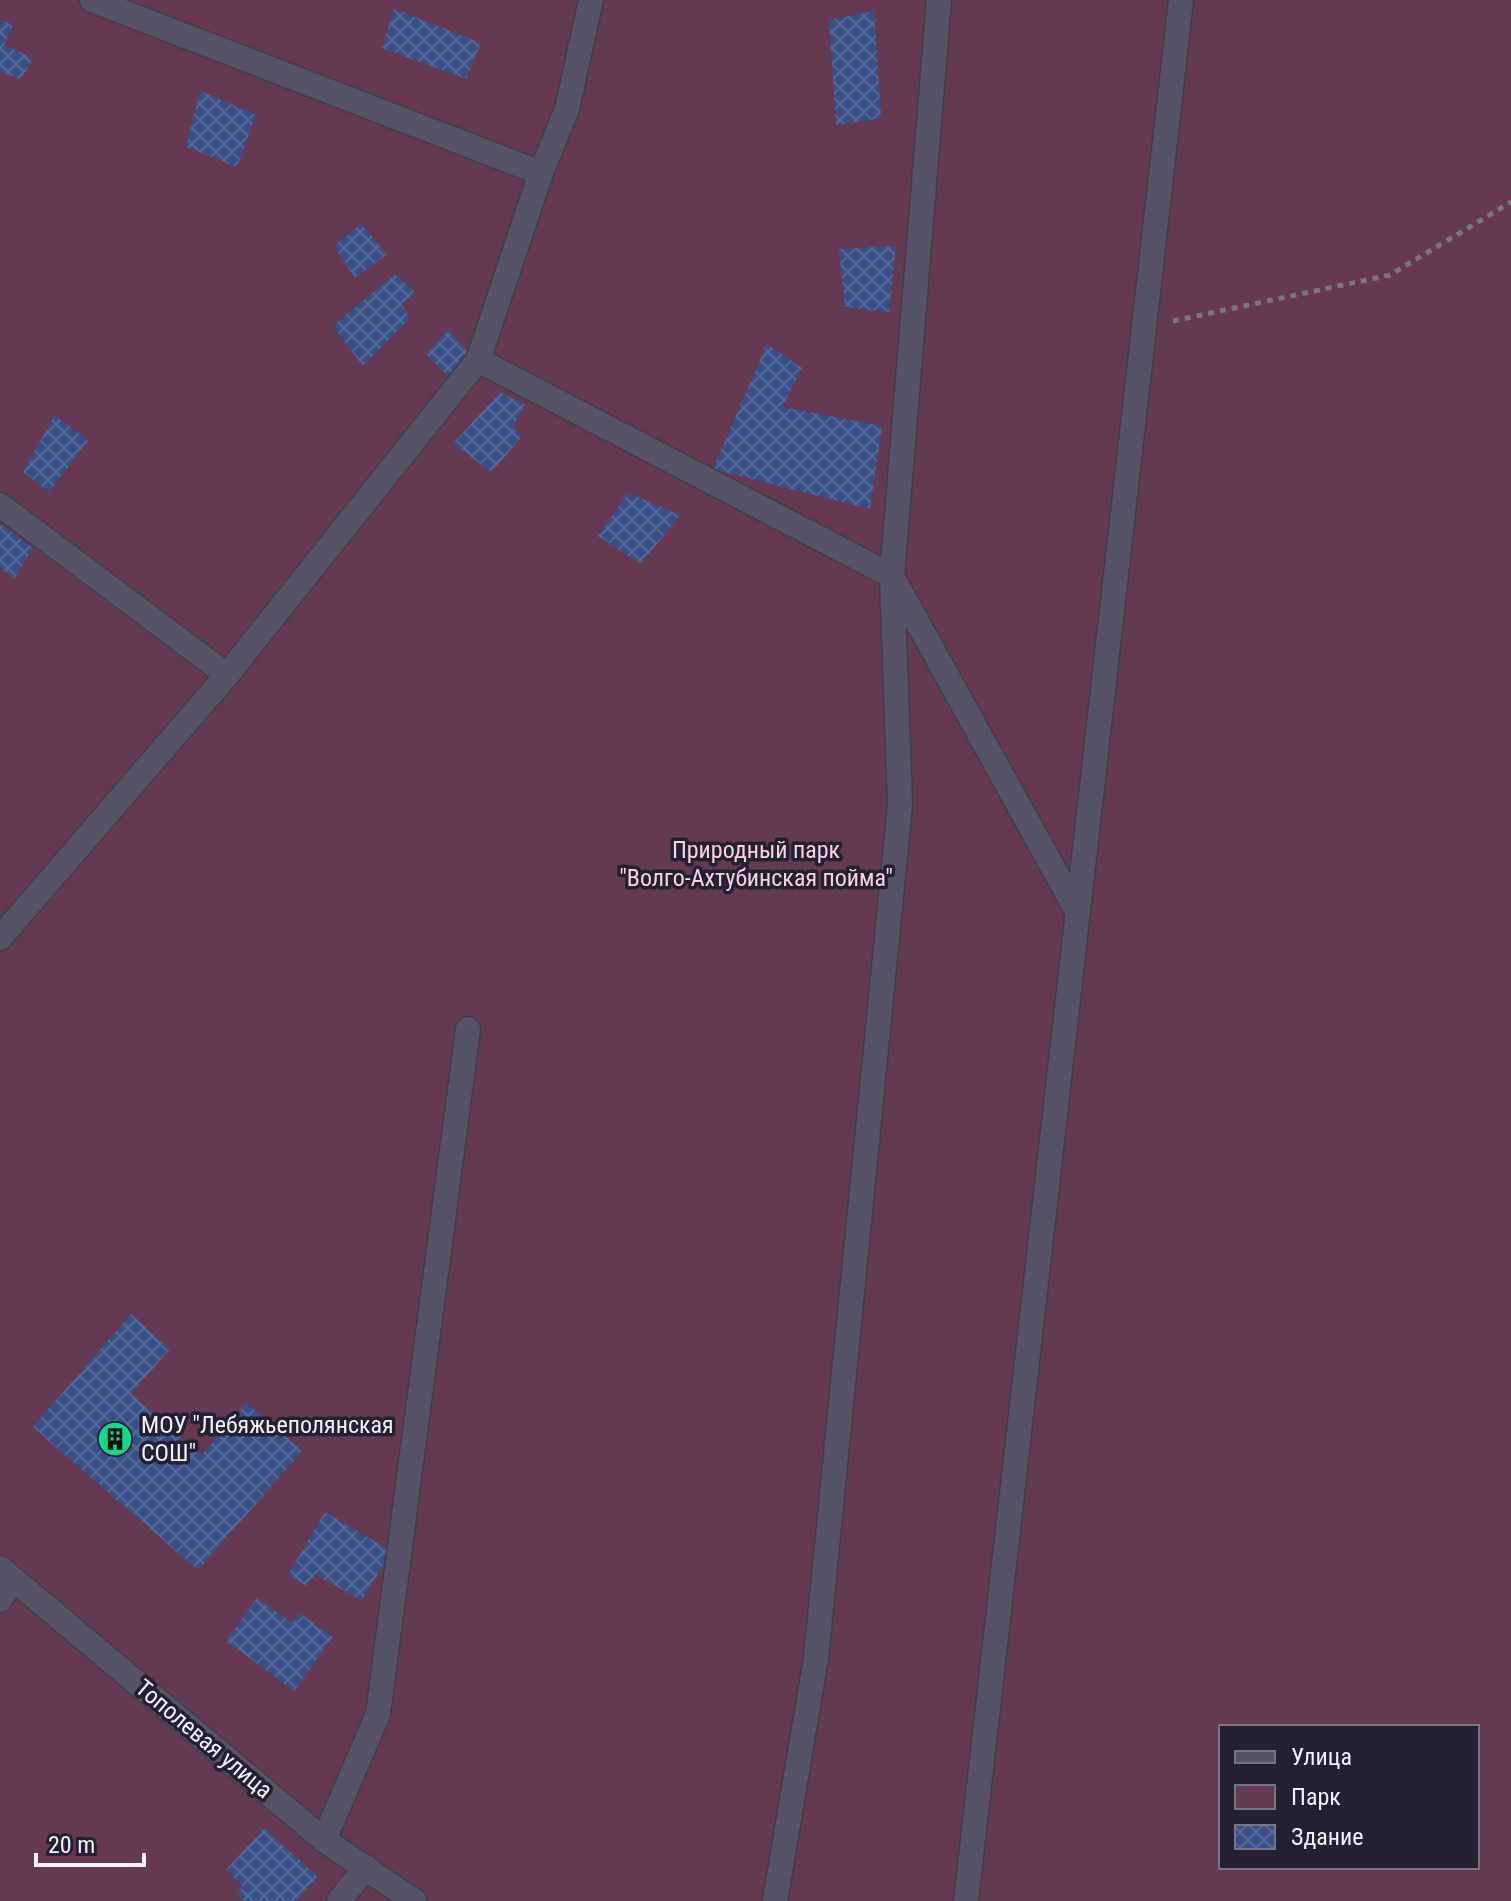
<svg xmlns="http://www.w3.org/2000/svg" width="1511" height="1901" font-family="'Roboto Condensed',sans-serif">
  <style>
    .park { fill: #653951; fill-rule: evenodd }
    .building { fill: url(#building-cross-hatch) }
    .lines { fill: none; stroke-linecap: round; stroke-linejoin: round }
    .street-casing { stroke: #403d4a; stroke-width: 27 }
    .path { stroke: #787584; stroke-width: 5; stroke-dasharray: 6 6; stroke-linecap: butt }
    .street { stroke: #565366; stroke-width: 24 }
    .labels { text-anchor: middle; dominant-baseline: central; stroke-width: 7; stroke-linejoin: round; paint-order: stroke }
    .park-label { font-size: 24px; fill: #fad2e6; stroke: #232031 }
    .poi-label { font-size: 24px; fill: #f3f1fc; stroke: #232031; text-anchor: start }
    .street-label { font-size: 24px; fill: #f3f1fc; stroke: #232031 }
  </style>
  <defs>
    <pattern id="building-cross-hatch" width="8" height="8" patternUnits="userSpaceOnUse" patternTransform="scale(2)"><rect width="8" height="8" fill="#374e87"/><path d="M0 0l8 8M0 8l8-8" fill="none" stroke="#546899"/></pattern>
  </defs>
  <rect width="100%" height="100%" fill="#232031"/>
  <path class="park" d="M 0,0 L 1511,0 L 1511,1901 L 0,1901 ZM 1221,1727 L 1477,1727 L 1477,1867 L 1221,1867 Z"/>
  <g class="building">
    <polygon points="394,9 481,43 466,79 382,48"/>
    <polygon points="874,11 881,118 836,125 829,20"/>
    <polygon points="0,20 13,25 4,45 33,58 21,79 0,72"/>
    <polygon points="200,91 256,115 237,167 186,147"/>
    <polygon points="361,224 387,254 355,278 334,246"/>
    <polygon points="896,246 889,312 845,307 839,249"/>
    <polygon points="395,274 416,293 401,304 410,318 363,366 333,326"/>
    <polygon points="448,330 469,353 448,376 426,354"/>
    <polygon points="767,344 802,368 782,407 882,426 870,509 713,469"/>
    <polygon points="500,392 525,405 513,427 522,436 492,472 453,444"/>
    <polygon points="55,415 88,441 49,492 23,472"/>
    <polygon points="628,493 680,515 641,564 598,536"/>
    <polygon points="0,524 33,548 14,579 0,567"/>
    <polygon points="131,1314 170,1349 131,1394 202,1455 246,1403 302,1451 198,1570 33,1427"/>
    <polygon points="325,1512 391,1551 362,1601 315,1574 307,1586 288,1575"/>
    <polygon points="257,1598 292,1623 299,1613 333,1637 294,1691 226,1641"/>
    <polygon points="264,1828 318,1877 296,1901 245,1901 237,1894 243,1886 226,1870"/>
  </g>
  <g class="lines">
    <g class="street-casing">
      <g id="street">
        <polyline points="92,0 541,173"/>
        <polyline points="478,360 892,576 1078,913"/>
        <polyline points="0,505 227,675"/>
        <polyline points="0,938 227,675 478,360 541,173 567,109 591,0"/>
        <polyline points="0,1568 324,1840 414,1901"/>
        <polyline points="0,1600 13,1579"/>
        <polyline points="324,1840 378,1714 468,1029"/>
        <polyline points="339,1901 366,1867"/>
        <polyline points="775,1901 816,1658 900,805 892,576 939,0"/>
        <polyline points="966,1901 1181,0"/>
      </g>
    </g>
    <polyline class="path" points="1173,321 1390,275 1511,202"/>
    <use href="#street" class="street"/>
  </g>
  <defs>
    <g id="building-disc" transform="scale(1.8)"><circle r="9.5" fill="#13d989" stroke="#232031"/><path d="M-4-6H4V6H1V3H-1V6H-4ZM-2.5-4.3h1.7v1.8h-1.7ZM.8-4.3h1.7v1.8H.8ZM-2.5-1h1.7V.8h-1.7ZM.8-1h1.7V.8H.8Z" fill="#111"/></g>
  </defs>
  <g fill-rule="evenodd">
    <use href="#building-disc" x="115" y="1439"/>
  </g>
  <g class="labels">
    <g class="park-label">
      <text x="756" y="850">Природный парк<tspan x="756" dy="28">"Волго-Ахтубинская пойма"</tspan></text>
    </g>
    <g class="poi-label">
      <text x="141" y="1425">МОУ "Лебяжьеполянская<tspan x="141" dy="28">СОШ"</tspan></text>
    </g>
    <g class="street-label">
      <text transform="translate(204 1739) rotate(40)">Тополевая улица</text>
    </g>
  </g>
  <rect x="1219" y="1725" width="260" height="144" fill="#232031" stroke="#767482" stroke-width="2"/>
  <rect x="1235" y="1751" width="40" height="12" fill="#565366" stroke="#767482" stroke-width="2"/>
  <text x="1291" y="1765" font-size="24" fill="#f3f1fc">Улица</text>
  <rect x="1235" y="1785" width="40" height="24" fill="#653951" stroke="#767482" stroke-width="2"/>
  <text x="1291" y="1805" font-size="24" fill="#f3f1fc">Парк</text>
  <rect x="1235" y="1825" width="40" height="24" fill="url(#building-cross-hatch)" stroke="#767482" stroke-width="2"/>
  <text x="1291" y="1845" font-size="24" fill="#f3f1fc">Здание</text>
  <path d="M36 1853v12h108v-12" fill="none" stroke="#f3f1fc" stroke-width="4"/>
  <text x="48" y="1853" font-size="24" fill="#f3f1fc" stroke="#232031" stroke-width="6" paint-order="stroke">20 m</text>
</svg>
